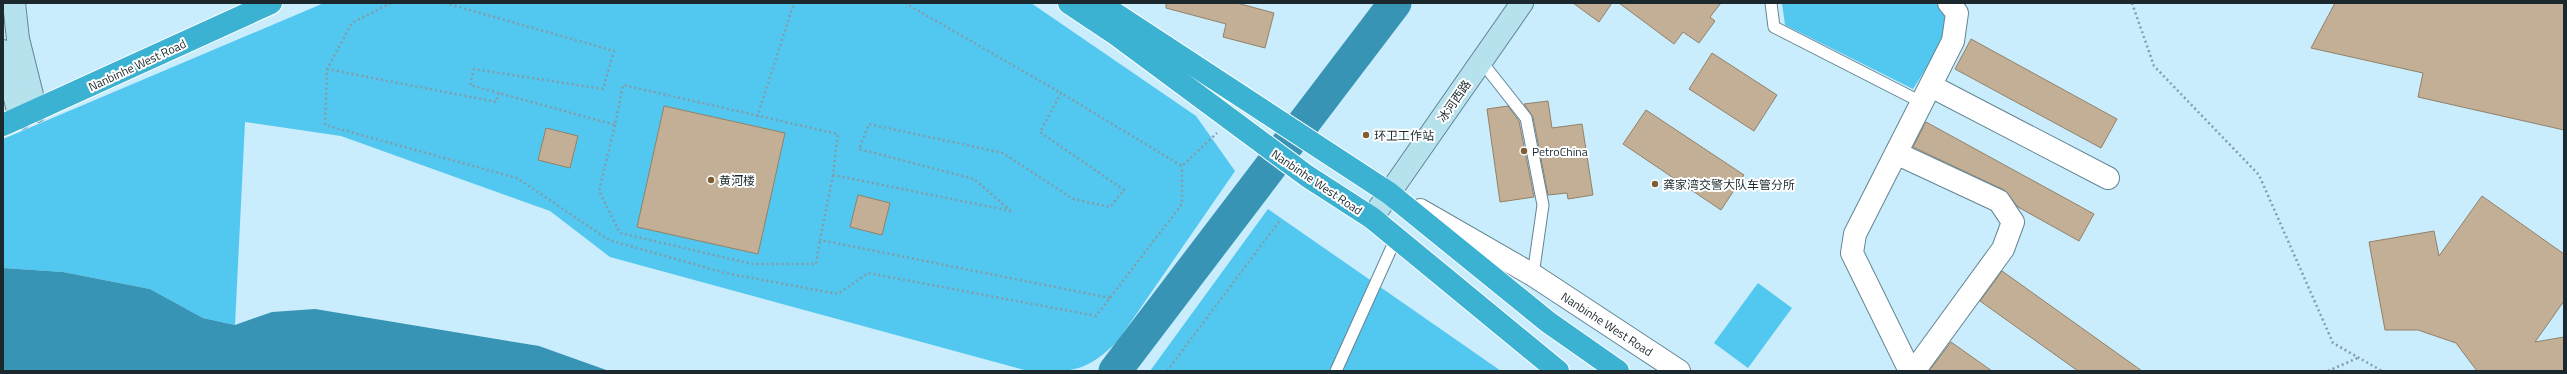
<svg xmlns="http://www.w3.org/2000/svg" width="2567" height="374" font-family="'Titillium Web','Noto Sans SC',sans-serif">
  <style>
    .green { fill: #52c7f0 }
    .water { fill: #3794b4 }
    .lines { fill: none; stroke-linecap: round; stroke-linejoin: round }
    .river { stroke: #3794b4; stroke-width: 33 }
    .building { fill: #c3af95; stroke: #938168 }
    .service-casing { stroke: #648593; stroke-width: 13 }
    .minor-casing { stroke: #648593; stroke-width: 24 }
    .secondary-casing { stroke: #648593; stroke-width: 24 }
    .trunk-casing { stroke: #fff; stroke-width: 24 }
    .path { stroke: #829da8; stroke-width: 2.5; stroke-dasharray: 2 3; stroke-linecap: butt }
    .service { stroke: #fff; stroke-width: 11 }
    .minor { stroke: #fff; stroke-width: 22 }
    .secondary { stroke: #b6e2ee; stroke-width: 22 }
    .trunk { stroke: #3cb2d2; stroke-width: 22 }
    .poi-dot { fill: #7d5f33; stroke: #fff; stroke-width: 1.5 }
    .labels { text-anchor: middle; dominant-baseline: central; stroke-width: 4; stroke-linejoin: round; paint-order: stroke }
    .street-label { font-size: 12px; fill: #1b292e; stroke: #fff }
    .poi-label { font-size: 12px; fill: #1b292e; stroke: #fff; text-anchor: start }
  </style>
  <rect width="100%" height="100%" fill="#c9edfc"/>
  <g class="green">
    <path d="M 324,3 L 1031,3 L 1196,116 L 1235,171 L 1117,342 C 1083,374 1073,371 1028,371 L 610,257 L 550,211 L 341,136 L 245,122 L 235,325 L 203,318 L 150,289 L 63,272 L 3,268 L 3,139 Z"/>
    <polygon points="1782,3 1937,3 1944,12 1947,36 1913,89 1785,25"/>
    <polygon points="1268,209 1501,371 1150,371"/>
    <polygon points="1758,283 1792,308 1748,368 1714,343"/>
  </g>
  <polygon class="water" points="3,268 63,272 150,289 203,318 235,325 272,312 315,309 539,346 609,371 3,371"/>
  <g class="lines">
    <polyline class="river" points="1115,371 1395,3"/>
  </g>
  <g class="building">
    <polygon points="1166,3 1237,3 1274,13 1265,48 1223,37 1226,24 1166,8"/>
    <polygon points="1573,3 1612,3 1599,22"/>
    <polygon points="1619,3 1721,3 1710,17 1715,21 1699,43 1683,32 1674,44"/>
    <polygon points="2335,3 2564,3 2564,130 2418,97 2423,73 2311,48"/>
    <polygon points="1971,39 2117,119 2101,148 1955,69"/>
    <polygon points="1712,53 1777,95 1754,131 1689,89"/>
    <polygon points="1548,101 1552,128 1582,124 1593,195 1568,199 1567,193 1548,195 1533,117 1524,104"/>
    <polygon points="664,106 785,133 758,254 637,227"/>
    <polygon points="1508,106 1519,121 1534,197 1500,202 1487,109"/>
    <polygon points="1646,110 1744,175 1721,210 1623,144"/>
    <polygon points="1926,122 2094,214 2079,241 2018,207 2004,190 1913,147"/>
    <polygon points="546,128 578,136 570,168 538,160"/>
    <polygon points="858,195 890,203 882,235 850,227"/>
    <polygon points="2482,196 2564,254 2564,301 2535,342 2564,337 2564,371 2477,371 2456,343 2418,330 2385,330 2369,242 2434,231 2439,256"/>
    <polygon points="2002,271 2142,371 2078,371 1980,301"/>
    <polygon points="1951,342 1992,371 1929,371"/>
  </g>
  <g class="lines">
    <g class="service-casing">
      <g id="service">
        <polyline points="1771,3 1774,27 1923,103"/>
        <polyline points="1481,61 1526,118 1543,205 1533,275"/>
        <polyline points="1336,371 1396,238"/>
      </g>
    </g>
    <g class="minor-casing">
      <g id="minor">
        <polyline points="1931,86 2108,178"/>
        <polyline points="1898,154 1999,201 2013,222 2003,249 1914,371"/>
        <polyline points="1420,210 1533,275 1679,371"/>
        <polyline points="1910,371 1852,253 1855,234 1953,41 1957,13 1949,3"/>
      </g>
    </g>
    <g class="secondary-casing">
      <g id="secondary">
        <polyline points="14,3 18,39 36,111"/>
        <polyline points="3,51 20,118"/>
        <polyline points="1372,218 1522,3"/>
      </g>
    </g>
    <g class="trunk-casing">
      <g id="trunk">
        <polyline points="1069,3 1114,33 1307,176 1372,218 1558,371"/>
        <polyline points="1099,3 1389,193 1548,322 1618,371"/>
        <polyline points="3,125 271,3"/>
      </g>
    </g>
    <g class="path">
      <polyline points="391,3 352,23 327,69 325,125 517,178 609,240 725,273 838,294 868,273 1096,316 1182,204 1182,166"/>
      <polyline points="445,3 614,51 603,89 474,69 470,85 615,125 623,85 838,134 833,175 1011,211"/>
      <polyline points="905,3 1061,93"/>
      <polyline points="2132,3 2154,66 2259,175 2333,343 2382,371"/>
      <polyline points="327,69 496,102 499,92"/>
      <polyline points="757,117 794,3"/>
      <polyline points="615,125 599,191 620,233 752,264 816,264 820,240"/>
      <polyline points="833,175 820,240 1110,298"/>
      <polyline points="1011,211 974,179 859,149 869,124 1003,153 1073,199 1110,207 1124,190 1040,132 1061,93 1182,166 1217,133"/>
      <polyline points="1167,371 1281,219"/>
      <polyline points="2328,371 2360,357"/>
    </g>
    <use href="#service" class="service"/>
    <use href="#minor" class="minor"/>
    <use href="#secondary" class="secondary"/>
    <use href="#trunk" class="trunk"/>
  </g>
  <g class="poi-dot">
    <circle cx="1366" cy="135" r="4"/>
    <circle cx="1524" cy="151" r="4"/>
    <circle cx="711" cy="180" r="4"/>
    <circle cx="1655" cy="184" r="4"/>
  </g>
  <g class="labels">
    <g class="street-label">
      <text transform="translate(137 65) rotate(-25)">Nanbinhe West Road</text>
      <text transform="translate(1454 101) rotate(-55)">冰河西路</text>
      <text transform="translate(1317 182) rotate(34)">Nanbinhe West Road</text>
      <text transform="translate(1607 324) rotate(33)">Nanbinhe West Road</text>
    </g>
    <g class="poi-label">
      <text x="1374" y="135">环卫工作站</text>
      <text x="1532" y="151">PetroChina</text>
      <text x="719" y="180">黄河楼</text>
      <text x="1663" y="184">龚家湾交警大队车管分所</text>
    </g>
  </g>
  <rect width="2567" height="374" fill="none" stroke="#1b292e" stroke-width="8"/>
</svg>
